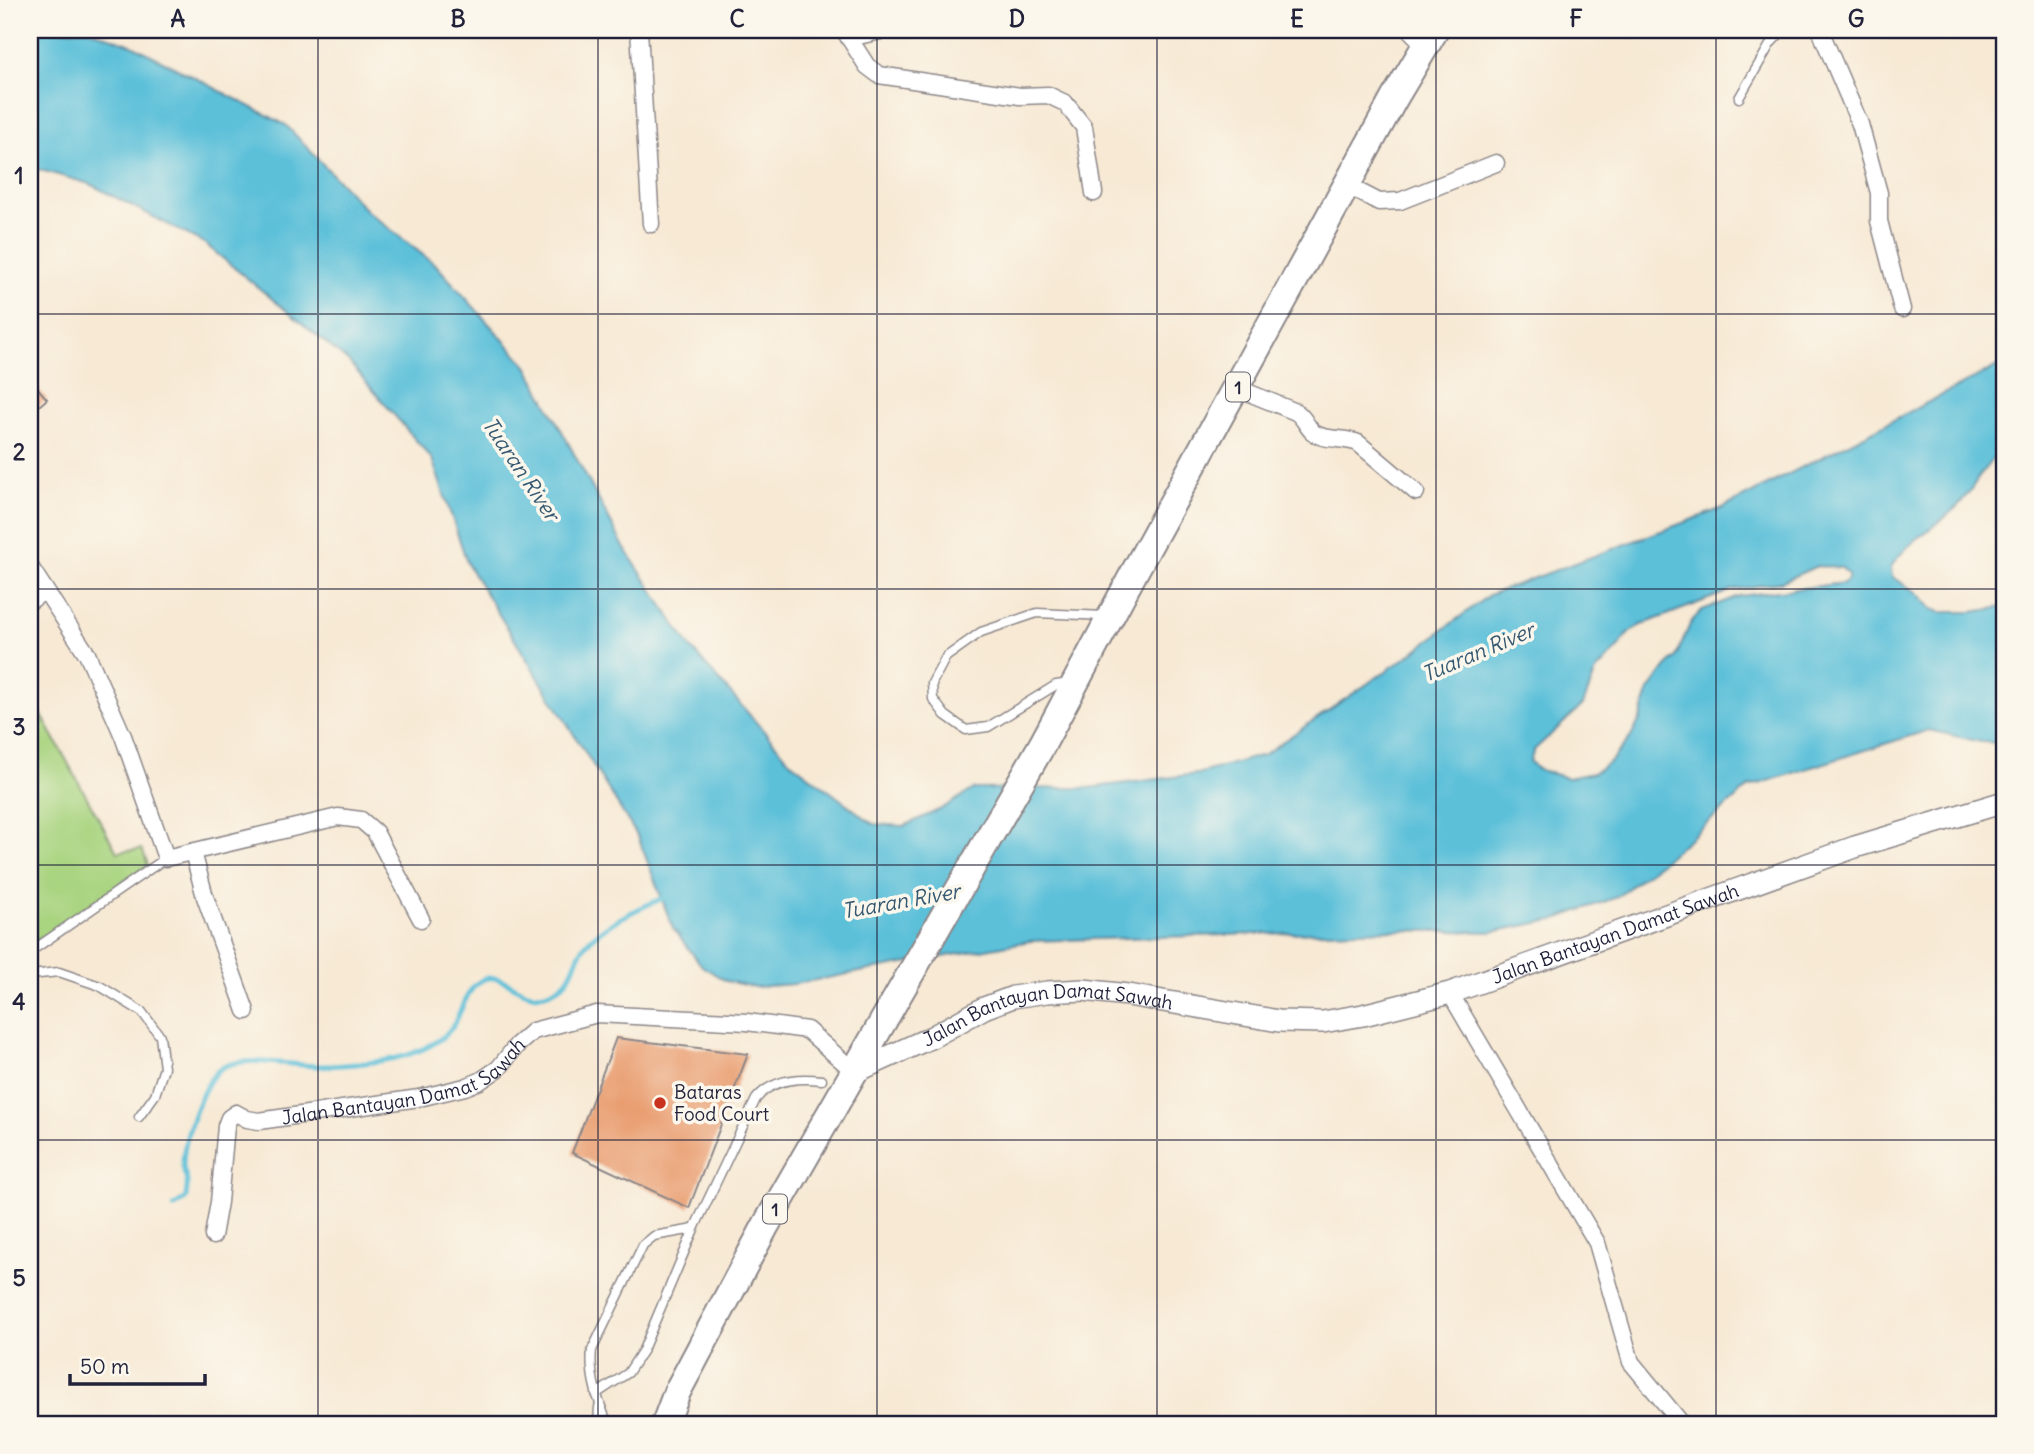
<svg xmlns="http://www.w3.org/2000/svg" width="2034" height="1454" font-family="Delius,sans-serif">
  <style>
    .green { fill: #a9d480; stroke: #667b5e; stroke-width: 2 }
    .water { fill: #5bc0d9; stroke: #3e718a; stroke-width: 2; fill-rule: evenodd }
    .lines { fill: none; stroke-linecap: round; stroke-linejoin: round }
    .stream { stroke: #5bc0d9; stroke-width: 5 }
    .building { fill: #e99d70 }
    .service-casing { stroke: #8c8688; stroke-width: 11 }
    .minor-casing { stroke: #8c8688; stroke-width: 19 }
    .tertiary-casing { stroke: #8c8688; stroke-width: 24 }
    .trunk-casing { stroke: #8c8688; stroke-width: 30 }
    .service { stroke: #fff; stroke-width: 8 }
    .minor { stroke: #fff; stroke-width: 16 }
    .tertiary { stroke: #fff; stroke-width: 21 }
    .trunk { stroke: #fff; stroke-width: 26 }
    .grid { fill: none; stroke: #22223b; stroke-width: 2; stroke-opacity: 0.55 }
    .poi-dot { fill: #c8321e; stroke: #fbf7ec; stroke-width: 2.5 }
    .labels { text-anchor: middle; dominant-baseline: central; stroke-width: 7; stroke-linejoin: round; paint-order: stroke }
    .shield { fill: #fbf7ec; stroke: #636270; stroke-width: 2 }
    .shield-label { font-size: 18px; font-weight: bold; fill: #22223b }
    .street-label { font-size: 19px; fill: #22223b; stroke: #fbf7ec }
    .poi-label { font-size: 19px; fill: #22223b; stroke: #fbf7ec; text-anchor: start }
    .water-label { font-size: 21px; font-style: italic; fill: #365972; stroke: #fbf7ec }
    .neatline { fill: none; stroke: #22223b; stroke-width: 2.5 }
    .grid-label { font-size: 23px; text-anchor: middle; font-weight: bold; fill: #22223b }
  </style>
  <rect width="100%" height="100%" fill="#fbf7ec"/>
  <filter id="ink" filterUnits="userSpaceOnUse"><feTurbulence type="fractalNoise" baseFrequency=".0143" numOctaves="2"/><feDisplacementMap in="SourceGraphic" scale="14" xChannelSelector="R" yChannelSelector="G"/><feConvolveMatrix kernelMatrix="1 2 1 2 8 2 1 2 1" color-interpolation-filters="sRGB"/></filter>
  <filter id="wash" filterUnits="userSpaceOnUse"><feTurbulence type="fractalNoise" baseFrequency=".00686" numOctaves="4" result="noise"/><feDisplacementMap in="SourceGraphic" scale="28" xChannelSelector="R" yChannelSelector="G"/><feGaussianBlur stdDeviation="1.57" result="paint"/><feColorMatrix in="noise" values="0 0 0 0 0 0 0 0 0 0 0 0 0 0 0 0 0 1.4 0 .05"/><feComposite in="paint" operator="in"/></filter>
  <g filter="url(#wash)">
    <rect width="100%" height="100%" fill="#f7e9d4"/>
    <polygon class="green" points="35,703 117,852 142,849 148,865 30,946 30,705"/>
    <path class="water" d="M 30,30 L 90,30 L 132,45 L 286,125 L 367,211 L 437,266 L 527,366 L 625,549 L 690,647 L 791,762 L 873,824 L 904,826 L 941,809 L 974,789 L 1088,788 L 1197,774 L 1263,755 L 1411,654 L 1489,595 L 1723,508 L 2004,363 L 2004,449 C 1986,461 1976,484 1963,500 C 1942,525 1908,539 1891,567 L 1892,577 L 1916,592 L 1932,609 L 1940,612 L 1972,612 L 2004,607 L 2004,743 L 1981,742 L 1929,730 L 1749,787 L 1669,856 L 1617,897 L 1553,920 L 1492,932 L 1389,930 L 1030,941 L 794,984 L 755,987 L 726,981 L 702,966 L 673,928 L 638,837 L 468,565 L 432,459 L 349,362 L 204,243 L 90,184 L 30,167 ZM 1817,566 L 1842,568 L 1848,574 L 1848,579 L 1844,583 L 1739,596 L 1702,610 L 1691,622 L 1676,657 L 1665,668 L 1648,692 L 1641,717 L 1631,737 L 1611,761 L 1593,773 L 1567,778 L 1537,769 L 1530,761 L 1534,750 L 1583,705 L 1596,671 L 1615,651 L 1629,633 L 1641,625 L 1732,590 L 1781,582 Z"/>
    <g class="lines">
      <path class="stream" d="M 174,1207 L 186,1198 C 186,1193 188,1187 187,1182 C 187,1177 183,1172 183,1167 C 182,1143 201,1084 220,1069 C 240,1054 293,1066 318,1066 C 343,1066 390,1062 413,1053 C 427,1048 443,1040 452,1027 C 462,1013 466,987 484,979 C 504,971 524,1003 548,993 C 580,981 569,958 592,938 C 612,920 641,907 666,897"/>
    </g>
    <g id="blocks">
      <g class="building">
        <polygon points="30,379 47,399 30,414"/>
        <polygon points="616,1038 748,1054 689,1208 572,1153"/>
      </g>
    </g>
  </g>
  <g filter="url(#ink)">
    <use href="#blocks" fill-opacity="0" stroke="#8c8688" stroke-width="2"/>
    <g class="lines">
      <g class="service-casing">
        <g id="service">
          <polyline points="1739,98 1771,43 1783,30"/>
          <polyline points="1067,687 1063,684 1056,685 988,727 966,730 945,715 933,699 932,683 946,657 981,632 1037,613 1105,616"/>
          <polyline points="30,952 166,858"/>
          <polyline points="30,975 59,972 100,986 142,1012 160,1036 164,1068 155,1095 139,1117"/>
          <path d="M 596,1394 L 628,1373 L 643,1350 L 694,1229 L 756,1099 C 772,1079 798,1077 822,1080"/>
          <polyline points="598,1424 599,1407"/>
          <path d="M 608,1424 C 598,1401 589,1376 592,1350 L 643,1245 L 654,1236 L 694,1229"/>
        </g>
      </g>
      <g class="minor-casing">
        <g id="minor">
          <polyline points="639,30 651,224"/>
          <polyline points="844,30 867,66 879,75 1020,96 1048,95 1065,103 1084,127 1094,193"/>
          <polyline points="1410,30 1425,45"/>
          <polyline points="1820,30 1860,124 1879,193 1879,221 1902,309"/>
          <polyline points="849,38 885,30"/>
          <polyline points="1348,186 1379,202 1400,201 1496,163"/>
          <path d="M 1237,388 L 1296,412 C 1305,418 1307,428 1314,433 C 1325,441 1345,437 1358,443 L 1416,492"/>
          <polyline points="30,567 87,654 123,736 166,858 338,817 361,820 375,832 421,919"/>
          <polyline points="30,601 45,590"/>
          <polyline points="193,852 205,897 246,1011"/>
          <polyline points="1450,993 1597,1243 1631,1362 1682,1424"/>
          <path id="s1" d="M 213,1236 L 219,1202 L 226,1126 L 229,1118 L 236,1113 L 247,1119 L 259,1121 L 419,1098 L 465,1087 L 480,1081 L 499,1068 L 517,1045 L 533,1031 L 597,1014 L 747,1022 L 807,1030 L 855,1072"/>
        </g>
      </g>
      <g class="tertiary-casing">
        <g id="tertiary">
          <path id="s2" d="M 855,1072 L 932,1037 L 984,1008 L 1013,997 L 1047,992 L 1083,990 L 1128,995 L 1279,1021 L 1323,1022 L 1363,1015 L 1450,993 L 1855,847 L 2004,802"/>
        </g>
      </g>
      <g class="trunk-casing">
        <polyline id="trunk" points="665,1424 677,1392 766,1225 1042,745 1136,569 1395,97 1435,30"/>
      </g>
      <use href="#service" class="service"/>
      <use href="#minor" class="minor"/>
      <use href="#tertiary" class="tertiary"/>
      <use href="#trunk" class="trunk"/>
    </g>
  </g>
  <path class="grid" d="M 318,30 L 318,1424M 598,30 L 598,1424M 877,30 L 877,1424M 1157,30 L 1157,1424M 1436,30 L 1436,1424M 1716,30 L 1716,1424M 30,314 L 2004,314M 30,589 L 2004,589M 30,865 L 2004,865M 30,1140 L 2004,1140"/>
  <circle class="poi-dot" cx="660" cy="1103" r="7"/>
  <g class="labels">
    <g class="shield">
      <rect x="1226" y="372.5" width="24" height="29" rx="5"/>
      <rect x="763" y="1194.5" width="24" height="29" rx="5"/>
    </g>
    <g class="shield-label">
      <text x="1238" y="387">1</text>
      <text x="775" y="1209">1</text>
    </g>
    <g class="street-label">
      <text stroke="none"><textPath href="#s2" startOffset="794">Jalan Bantayan Damat Sawah</textPath></text>
      <text stroke="none"><textPath href="#s2" startOffset="206">Jalan Bantayan Damat Sawah</textPath></text>
      <text stroke="none"><textPath href="#s1" startOffset="306">Jalan Bantayan Damat Sawah</textPath></text>
    </g>
    <g class="poi-label">
      <text x="674" y="1092">Bataras<tspan x="674" dy="22">Food Court</tspan></text>
    </g>
    <g class="water-label">
      <text transform="translate(521 469) rotate(56)">Tuaran River</text>
      <text transform="translate(1478 652) rotate(-23)">Tuaran River</text>
      <text transform="translate(901 901) rotate(-10)">Tuaran River</text>
    </g>
  </g>
  <rect width="2034" height="1454" fill="none" stroke="#fbf7ec" stroke-width="77"/>
  <path d="M70 1374v10h135v-10" fill="none" stroke="#22223b" stroke-width="3.5"/>
  <text x="80" y="1374" font-size="21" fill="#22223b" stroke="#fbf7ec" stroke-width="5" paint-order="stroke">50 m</text>
  <rect x="38" y="38" width="1958" height="1378" class="neatline"/>
  <g class="grid-label">
    <text x="178" y="27">A</text>
    <text x="458" y="27">B</text>
    <text x="737" y="27">C</text>
    <text x="1017" y="27">D</text>
    <text x="1297" y="27">E</text>
    <text x="1576" y="27">F</text>
    <text x="1856" y="27">G</text>
    <text x="19" y="184">1</text>
    <text x="19" y="460">2</text>
    <text x="19" y="735">3</text>
    <text x="19" y="1010">4</text>
    <text x="19" y="1286">5</text>
  </g>
</svg>
